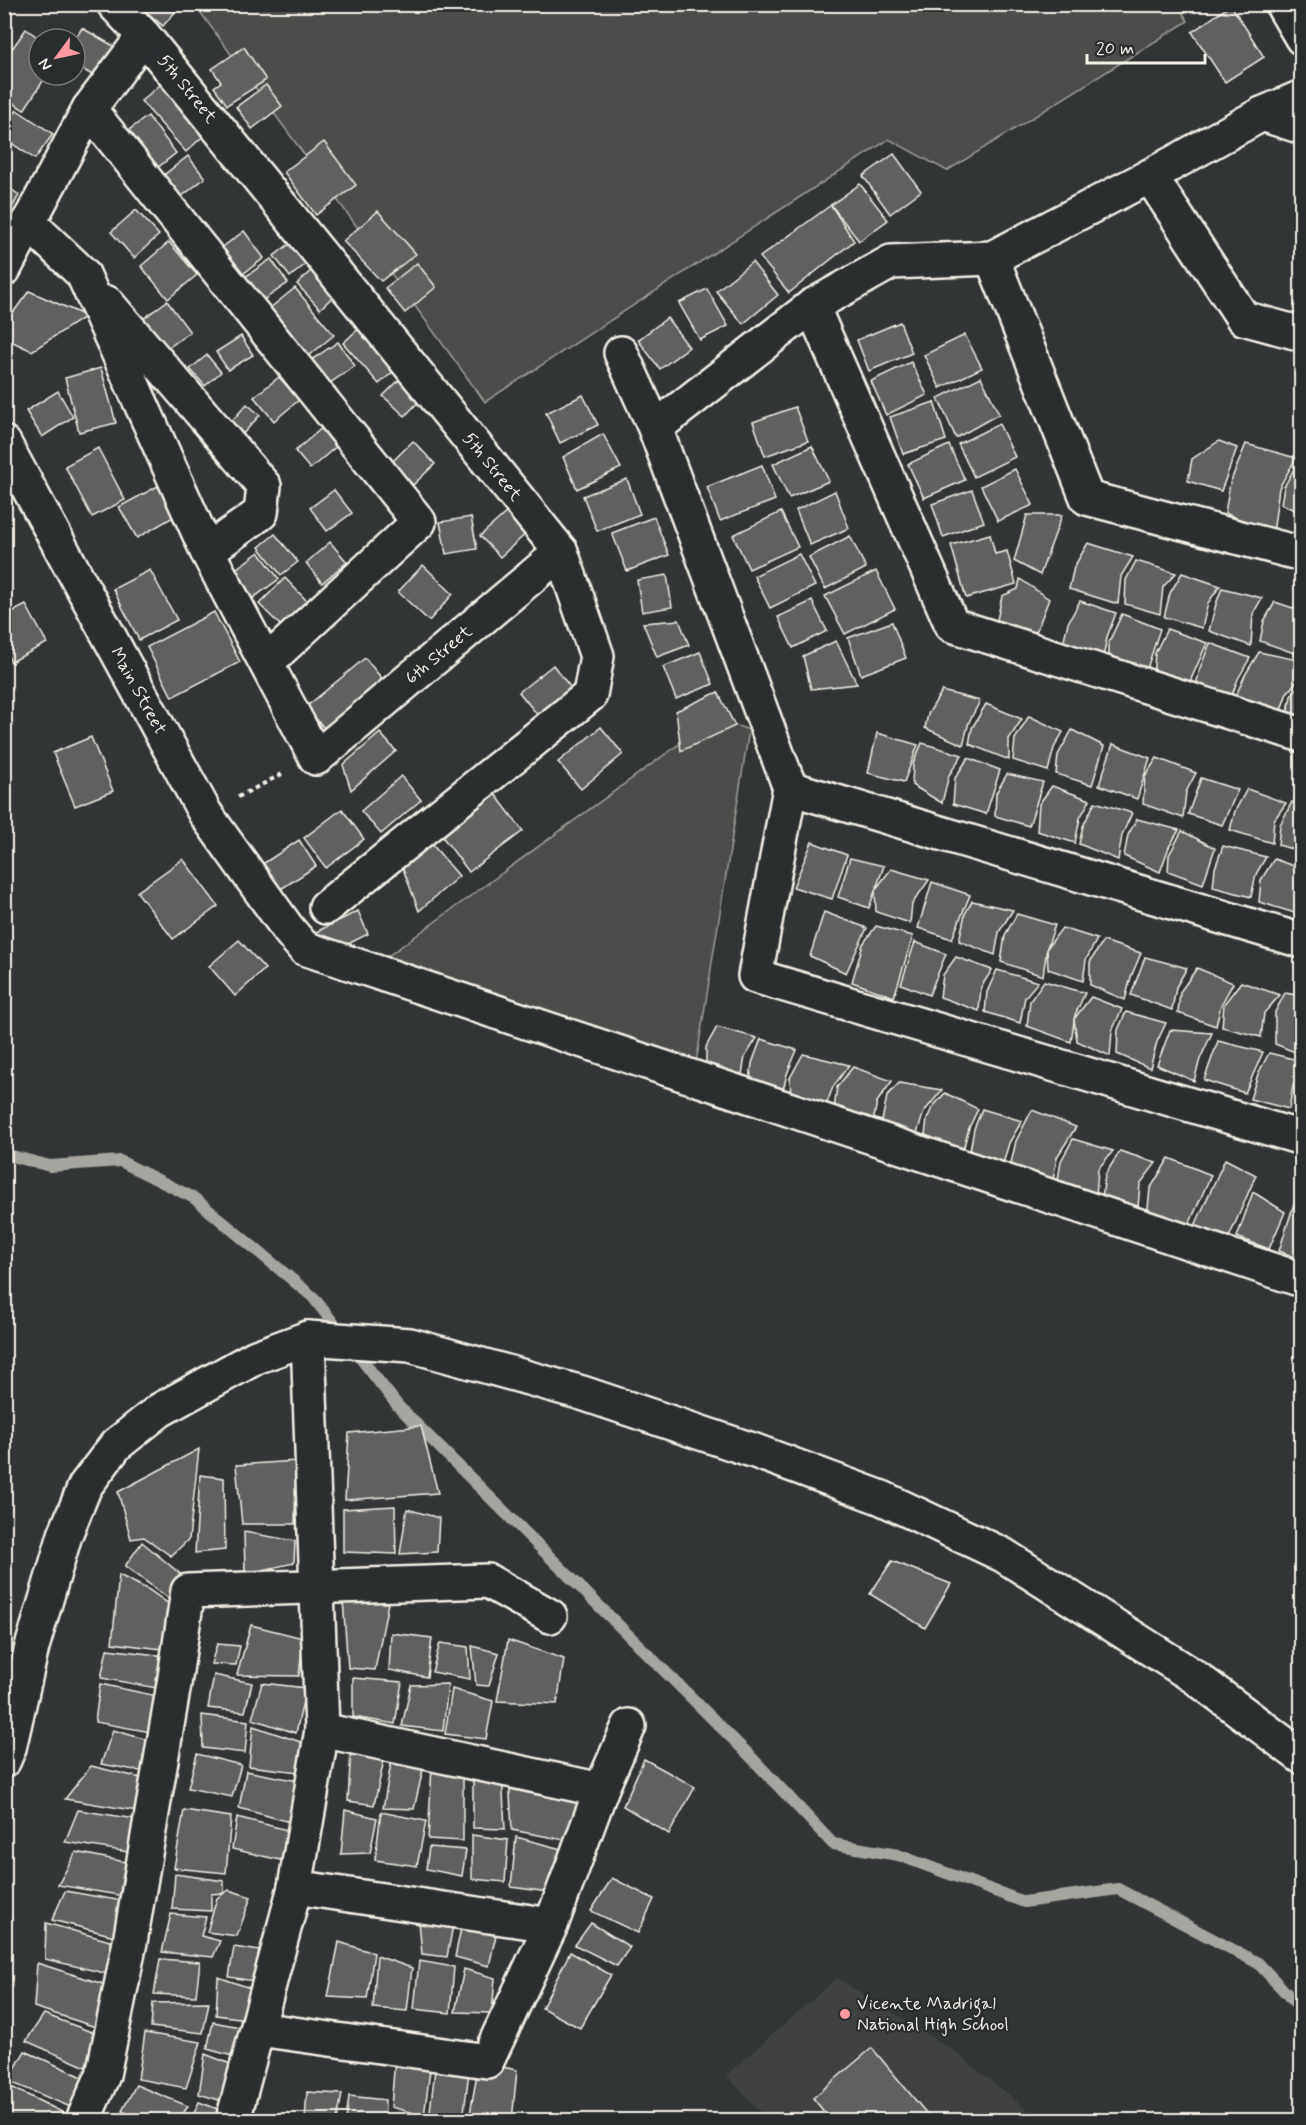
<svg xmlns="http://www.w3.org/2000/svg" width="1306" height="2125" font-family="Mynerve,sans-serif">
  <style>
    .built { fill: #404242 }
    .green { fill: #4b4d4c; stroke: #a09f9a; stroke-width: 1.5 }
    .lines { fill: none; stroke-linecap: round; stroke-linejoin: round }
    .stream { stroke: #a6a5a0; stroke-width: 12 }
    .building { fill: #5f605f; stroke: #f4f1e8; stroke-width: 1.5 }
    .street-casing { stroke: #f4f1e8; stroke-width: 38 }
    .secondary-casing { stroke: #f4f1e8; stroke-width: 38 }
    .path { stroke: #f4f1e8; stroke-width: 4; stroke-dasharray: 4.5 4.5; stroke-linecap: butt }
    .street { stroke: #2a2d2e; stroke-width: 33 }
    .secondary { stroke: #2a2d2e; stroke-width: 33 }
    .poi-dot { fill: #ff9aa2; stroke: #2a2d2e; stroke-width: 2 }
    .labels { text-anchor: middle; dominant-baseline: central; stroke-width: 4.5; stroke-linejoin: round; paint-order: stroke }
    .street-label { font-size: 18px; fill: #f4f1e8; stroke: #2a2d2e }
    .poi-label { font-size: 18px; fill: #f4f1e8; stroke: #2a2d2e; text-anchor: start }
  </style>
  <rect width="100%" height="100%" fill="#323535"/>
  <filter id="ink" filterUnits="userSpaceOnUse"><feTurbulence type="fractalNoise" baseFrequency=".0167" numOctaves="2"/><feDisplacementMap in="SourceGraphic" scale="12" xChannelSelector="R" yChannelSelector="G"/><feConvolveMatrix kernelMatrix="1 2 1 2 8 2 1 2 1" color-interpolation-filters="sRGB"/></filter>
  <g filter="url(#ink)">
    <polygon class="built" points="837,1978 954,2051 1040,2120 768,2120 726,2075"/>
    <g class="green">
      <polygon points="1177,4 1188,21 947,171 889,139 485,402 195,5"/>
      <polygon points="715,718 749,730 696,1063 388,956"/>
    </g>
    <g class="lines">
      <polyline class="stream" points="4,1154 50,1166 120,1161 194,1198 313,1297 398,1406 750,1756 833,1844 898,1855 1024,1902 1118,1889 1258,1963 1302,2010"/>
    </g>
    <g class="building">
      <polygon points="142,4 182,4 163,26 140,6"/>
      <polygon points="1231,5 1264,57 1225,82 1192,32"/>
      <polygon points="82,28 117,48 99,79 75,65 75,39"/>
      <polygon points="26,29 40,39 39,75 47,75 24,110 4,97 4,60"/>
      <polygon points="244,47 266,80 227,105 214,87 221,82 212,69"/>
      <polygon points="167,79 211,129 186,152 141,101"/>
      <polygon points="266,85 282,106 252,129 236,107"/>
      <polygon points="17,110 53,134 35,159 4,138 4,129"/>
      <polygon points="148,116 176,153 152,172 122,135"/>
      <polygon points="324,142 356,185 316,215 284,172"/>
      <polygon points="894,154 921,191 890,214 863,176"/>
      <polygon points="188,156 205,178 181,197 164,175"/>
      <polygon points="4,184 19,195 4,223"/>
      <polygon points="860,184 888,220 859,241 831,205"/>
      <polygon points="831,205 854,241 789,293 760,257"/>
      <polygon points="136,210 159,235 134,258 111,232"/>
      <polygon points="378,211 416,254 381,281 343,241"/>
      <polygon points="244,231 264,258 240,276 220,249"/>
      <polygon points="297,238 313,258 290,277 274,256"/>
      <polygon points="169,242 197,275 168,299 141,266"/>
      <polygon points="271,259 288,283 262,301 245,277"/>
      <polygon points="752,262 778,295 743,324 716,291"/>
      <polygon points="319,263 343,287 320,309 297,284"/>
      <polygon points="417,263 436,287 405,313 385,288"/>
      <polygon points="295,288 334,335 304,360 265,312"/>
      <polygon points="707,289 728,326 700,340 679,303"/>
      <polygon points="29,291 86,316 32,351 4,338 4,325"/>
      <polygon points="167,301 190,332 161,353 139,322"/>
      <polygon points="667,318 689,347 660,369 638,340"/>
      <polygon points="367,321 403,363 379,384 343,343"/>
      <polygon points="900,322 912,353 869,371 857,340"/>
      <polygon points="965,335 982,368 940,388 924,355"/>
      <polygon points="241,336 253,355 228,370 216,352"/>
      <polygon points="338,342 355,366 324,387 307,363"/>
      <polygon points="207,355 221,372 205,386 190,369"/>
      <polygon points="911,362 927,395 886,415 871,381"/>
      <polygon points="101,368 116,423 79,432 65,378"/>
      <polygon points="279,377 299,400 274,421 254,397"/>
      <polygon points="402,377 423,397 405,416 383,396"/>
      <polygon points="981,377 999,414 956,438 938,398"/>
      <polygon points="58,391 73,417 42,437 26,411"/>
      <polygon points="583,395 598,425 560,443 546,413"/>
      <polygon points="934,402 946,440 903,454 890,417"/>
      <polygon points="247,404 260,415 240,437 228,425"/>
      <polygon points="795,407 808,441 765,456 753,422"/>
      <polygon points="1302,420 1302,451 1297,449"/>
      <polygon points="999,424 1015,457 974,477 958,444"/>
      <polygon points="323,427 338,445 310,469 295,451"/>
      <polygon points="603,434 621,468 577,489 563,457"/>
      <polygon points="413,441 435,464 413,485 391,463"/>
      <polygon points="1219,441 1237,448 1221,491 1188,481 1192,459"/>
      <polygon points="1246,444 1296,458 1279,488 1273,534 1225,513 1230,483"/>
      <polygon points="949,445 965,480 924,498 908,464"/>
      <polygon points="812,446 829,481 789,498 773,464"/>
      <polygon points="98,448 125,500 92,517 65,466"/>
      <polygon points="762,465 775,500 720,521 707,487"/>
      <polygon points="1295,467 1302,468 1302,513 1281,504 1284,487"/>
      <polygon points="1015,469 1033,505 998,521 981,486"/>
      <polygon points="627,479 640,514 597,531 583,496"/>
      <polygon points="158,486 175,516 137,538 119,507"/>
      <polygon points="334,490 352,513 327,531 310,508"/>
      <polygon points="972,490 984,522 943,537 932,504"/>
      <polygon points="835,491 849,528 810,545 796,510"/>
      <polygon points="508,511 527,533 500,557 480,536"/>
      <polygon points="781,512 798,547 749,569 733,535"/>
      <polygon points="1027,515 1062,515 1040,575 1014,561"/>
      <polygon points="471,517 477,549 446,554 440,522"/>
      <polygon points="654,517 669,555 627,571 612,533"/>
      <polygon points="275,534 298,562 281,575 259,547"/>
      <polygon points="990,534 995,554 1007,551 1016,584 966,598 951,545"/>
      <polygon points="850,536 866,568 825,589 809,557"/>
      <polygon points="330,542 347,562 322,583 306,563"/>
      <polygon points="1088,543 1133,557 1121,576 1118,604 1069,589 1074,567"/>
      <polygon points="259,552 279,579 245,604 225,577"/>
      <polygon points="799,554 815,586 770,608 754,576"/>
      <polygon points="1136,561 1176,573 1163,587 1160,614 1125,604 1126,580"/>
      <polygon points="423,565 453,594 429,621 398,592"/>
      <polygon points="150,570 177,620 139,640 113,589"/>
      <polygon points="876,571 895,609 845,634 825,596"/>
      <polygon points="1182,573 1220,586 1208,603 1202,628 1164,617 1170,593"/>
      <polygon points="667,575 672,607 642,612 637,580"/>
      <polygon points="285,578 308,602 283,628 259,604"/>
      <polygon points="1020,579 1049,599 1035,635 997,620 1002,596 1018,589"/>
      <polygon points="1222,588 1262,598 1253,614 1251,646 1209,631 1216,604"/>
      <polygon points="812,601 827,631 793,648 778,617"/>
      <polygon points="1080,601 1116,613 1107,637 1103,658 1063,643 1068,623"/>
      <polygon points="1275,602 1302,611 1302,640 1297,654 1260,641 1264,621"/>
      <polygon points="26,605 47,643 11,662 4,650 4,616"/>
      <polygon points="214,612 240,662 172,697 147,647"/>
      <polygon points="1122,614 1160,629 1145,675 1109,657 1109,642"/>
      <polygon points="679,620 689,645 657,657 643,623"/>
      <polygon points="892,622 906,658 861,675 848,638"/>
      <polygon points="1167,629 1207,643 1188,686 1153,677 1155,653"/>
      <polygon points="836,641 857,684 811,689 803,656"/>
      <polygon points="1210,643 1250,658 1238,679 1229,703 1195,690 1200,668"/>
      <polygon points="700,652 713,684 676,699 663,667"/>
      <polygon points="1259,652 1302,661 1302,669 1298,680 1287,693 1280,713 1234,700 1245,675"/>
      <polygon points="365,658 388,686 330,735 306,707"/>
      <polygon points="553,665 578,697 544,723 519,692"/>
      <polygon points="1302,681 1302,721 1287,715 1291,696"/>
      <polygon points="942,691 980,701 969,722 963,745 925,728 928,714"/>
      <polygon points="718,692 735,726 681,751 676,711"/>
      <polygon points="986,704 1022,719 1009,739 1009,760 969,744 972,728"/>
      <polygon points="1029,716 1063,732 1054,748 1048,771 1013,760 1015,739"/>
      <polygon points="601,727 623,754 581,789 558,762"/>
      <polygon points="1072,730 1104,746 1092,785 1056,774 1058,755"/>
      <polygon points="380,733 396,751 351,790 343,765"/>
      <polygon points="877,733 918,745 904,782 868,773"/>
      <polygon points="91,737 113,791 75,806 53,753"/>
      <polygon points="922,743 962,755 949,775 942,803 912,785 913,764"/>
      <polygon points="1113,744 1150,758 1137,799 1099,785"/>
      <polygon points="968,758 1000,770 986,814 953,804 955,778"/>
      <polygon points="1157,758 1196,773 1186,792 1183,818 1143,804 1145,776"/>
      <polygon points="1007,774 1043,782 1029,826 995,816 996,793"/>
      <polygon points="401,776 421,800 381,834 361,811"/>
      <polygon points="1201,778 1238,790 1222,825 1188,814"/>
      <polygon points="1052,786 1090,800 1080,818 1075,843 1037,831 1039,804"/>
      <polygon points="1247,789 1286,803 1274,820 1272,843 1230,830 1235,811"/>
      <polygon points="495,794 523,831 469,872 441,835"/>
      <polygon points="1095,802 1132,813 1122,835 1118,860 1079,844 1083,826"/>
      <polygon points="1292,802 1302,805 1302,852 1278,845 1280,825"/>
      <polygon points="342,809 364,839 326,868 304,838"/>
      <polygon points="1137,819 1179,830 1169,847 1160,872 1124,856 1128,835"/>
      <polygon points="1182,831 1215,848 1203,884 1168,871 1169,855"/>
      <polygon points="299,840 316,866 269,897 252,871"/>
      <polygon points="430,842 459,876 419,911 402,866"/>
      <polygon points="812,842 847,855 832,899 793,887"/>
      <polygon points="1223,846 1266,857 1256,874 1251,897 1213,887 1215,868"/>
      <polygon points="850,858 884,866 869,908 838,897"/>
      <polygon points="183,859 218,906 173,939 137,892"/>
      <polygon points="1274,859 1302,869 1302,891 1298,914 1259,902 1261,880"/>
      <polygon points="891,869 929,880 912,904 910,923 876,912 875,890"/>
      <polygon points="932,882 970,895 952,939 918,928"/>
      <polygon points="972,901 1013,910 999,932 995,955 959,941 965,914"/>
      <polygon points="358,911 368,934 332,952 312,934"/>
      <polygon points="824,912 867,928 846,973 810,956"/>
      <polygon points="1017,914 1055,925 1047,948 1043,976 1001,962 1005,935"/>
      <polygon points="876,926 913,936 894,997 852,982 863,944"/>
      <polygon points="1062,928 1097,939 1086,960 1083,981 1048,969 1047,948"/>
      <polygon points="239,940 265,969 235,996 209,966"/>
      <polygon points="1103,941 1141,953 1131,977 1125,1000 1090,985 1090,962"/>
      <polygon points="915,942 946,954 929,995 901,984"/>
      <polygon points="956,957 992,970 981,987 979,1011 940,997 943,975"/>
      <polygon points="1145,957 1187,968 1176,987 1172,1010 1131,995"/>
      <polygon points="1197,968 1233,983 1221,1005 1216,1026 1178,1013 1180,992"/>
      <polygon points="997,970 1038,982 1025,997 1020,1023 985,1012 987,992"/>
      <polygon points="1044,981 1085,993 1075,1015 1071,1042 1027,1026 1030,1001"/>
      <polygon points="1241,982 1280,995 1264,1013 1261,1037 1222,1027 1224,1004"/>
      <polygon points="1285,993 1302,996 1302,1055 1275,1044 1275,1012"/>
      <polygon points="1091,997 1122,1009 1112,1031 1110,1056 1077,1041 1074,1019"/>
      <polygon points="1126,1012 1166,1023 1157,1042 1150,1068 1117,1054 1118,1030"/>
      <polygon points="717,1027 757,1038 745,1057 741,1080 706,1068 706,1047"/>
      <polygon points="1170,1030 1212,1033 1200,1059 1194,1081 1157,1065"/>
      <polygon points="761,1039 797,1050 787,1074 782,1094 750,1081 752,1063"/>
      <polygon points="1218,1041 1263,1052 1245,1093 1204,1080"/>
      <polygon points="1269,1053 1302,1061 1302,1072 1293,1086 1289,1109 1250,1099 1258,1074"/>
      <polygon points="803,1054 849,1065 833,1087 825,1108 791,1097 790,1078"/>
      <polygon points="853,1067 892,1081 877,1102 873,1122 834,1109 837,1087"/>
      <polygon points="899,1083 942,1090 924,1112 917,1133 881,1126 887,1096"/>
      <polygon points="945,1093 978,1109 969,1128 963,1150 925,1135 927,1119 932,1108"/>
      <polygon points="982,1109 1022,1121 1009,1143 1003,1164 969,1156 974,1129"/>
      <polygon points="1032,1110 1076,1127 1057,1157 1052,1186 1009,1172 1016,1141"/>
      <polygon points="1073,1139 1113,1151 1098,1169 1096,1196 1058,1180 1061,1161"/>
      <polygon points="1120,1151 1156,1163 1140,1184 1138,1207 1102,1198 1105,1175"/>
      <polygon points="1169,1158 1211,1175 1188,1227 1147,1217 1150,1189"/>
      <polygon points="1225,1159 1256,1175 1227,1242 1194,1228"/>
      <polygon points="1300,1185 1302,1185 1302,1260 1279,1251"/>
      <polygon points="1253,1192 1285,1212 1269,1249 1237,1237"/>
      <polygon points="421,1426 438,1493 345,1500 349,1433"/>
      <polygon points="199,1449 189,1539 171,1556 144,1537 131,1539 118,1492"/>
      <polygon points="296,1461 295,1524 242,1524 236,1465"/>
      <polygon points="200,1475 224,1478 225,1550 195,1553"/>
      <polygon points="395,1506 396,1554 343,1552 343,1509"/>
      <polygon points="407,1509 439,1518 437,1552 400,1554"/>
      <polygon points="244,1532 295,1541 294,1563 245,1574"/>
      <polygon points="142,1542 202,1592 183,1609 125,1566"/>
      <polygon points="892,1561 951,1584 925,1628 870,1594"/>
      <polygon points="119,1575 149,1590 190,1619 179,1651 112,1643"/>
      <polygon points="343,1600 388,1603 375,1670 348,1668"/>
      <polygon points="251,1625 303,1638 299,1676 237,1675"/>
      <polygon points="391,1633 432,1638 427,1677 389,1670"/>
      <polygon points="508,1640 564,1659 557,1704 497,1701"/>
      <polygon points="440,1643 468,1647 470,1679 432,1672"/>
      <polygon points="217,1644 240,1646 236,1665 211,1664"/>
      <polygon points="472,1646 499,1653 489,1686 476,1685"/>
      <polygon points="107,1649 182,1658 173,1691 101,1678"/>
      <polygon points="214,1675 252,1683 245,1712 208,1708"/>
      <polygon points="353,1678 402,1682 395,1724 353,1717"/>
      <polygon points="262,1683 306,1688 296,1733 252,1719"/>
      <polygon points="100,1684 171,1699 162,1734 95,1722"/>
      <polygon points="448,1684 443,1731 402,1726 411,1685"/>
      <polygon points="452,1689 493,1701 486,1739 445,1734"/>
      <polygon points="202,1715 248,1721 245,1753 203,1748"/>
      <polygon points="253,1726 304,1743 298,1772 249,1766"/>
      <polygon points="113,1730 165,1745 157,1774 101,1764"/>
      <polygon points="351,1747 385,1756 374,1805 348,1801"/>
      <polygon points="197,1754 241,1765 232,1797 188,1788"/>
      <polygon points="392,1758 424,1765 414,1809 383,1808"/>
      <polygon points="644,1759 695,1787 669,1834 623,1806"/>
      <polygon points="91,1766 158,1782 149,1813 65,1799"/>
      <polygon points="432,1767 463,1776 463,1841 428,1839"/>
      <polygon points="246,1771 304,1782 290,1822 239,1808"/>
      <polygon points="473,1771 502,1775 505,1829 473,1828"/>
      <polygon points="509,1776 583,1786 570,1841 512,1830"/>
      <polygon points="78,1810 149,1821 141,1854 65,1842"/>
      <polygon points="184,1810 231,1817 226,1873 174,1868"/>
      <polygon points="345,1810 377,1818 370,1853 341,1854"/>
      <polygon points="381,1812 426,1821 417,1866 375,1860"/>
      <polygon points="237,1817 291,1831 285,1861 232,1849"/>
      <polygon points="472,1835 508,1840 505,1882 472,1879"/>
      <polygon points="516,1837 584,1855 564,1894 511,1887"/>
      <polygon points="429,1847 466,1850 462,1876 426,1869"/>
      <polygon points="76,1852 145,1866 136,1898 58,1885"/>
      <polygon points="175,1874 224,1881 224,1893 211,1894 211,1911 172,1909"/>
      <polygon points="612,1878 654,1899 638,1933 591,1911"/>
      <polygon points="229,1890 251,1897 237,1936 207,1932 217,1898"/>
      <polygon points="65,1891 140,1904 130,1940 52,1920"/>
      <polygon points="417,1900 457,1904 447,1957 422,1954"/>
      <polygon points="466,1904 500,1917 489,1966 455,1957"/>
      <polygon points="171,1914 206,1917 201,1936 220,1941 213,1957 162,1952"/>
      <polygon points="46,1923 138,1949 125,1978 45,1959"/>
      <polygon points="591,1923 630,1947 617,1966 575,1945"/>
      <polygon points="339,1942 374,1953 367,1999 328,1997"/>
      <polygon points="234,1947 280,1954 273,1984 229,1977"/>
      <polygon points="570,1952 611,1975 580,2028 542,2008"/>
      <polygon points="377,1956 412,1968 407,2011 373,2008"/>
      <polygon points="160,1959 200,1962 196,1996 154,1994"/>
      <polygon points="419,1961 454,1967 450,2013 414,2009"/>
      <polygon points="37,1963 125,1991 111,2032 34,2007"/>
      <polygon points="464,1969 495,1978 492,2013 455,2012"/>
      <polygon points="218,1977 259,1991 255,2020 216,2015"/>
      <polygon points="209,2002 203,2033 151,2027 153,2003"/>
      <polygon points="44,2014 115,2041 102,2074 26,2041"/>
      <polygon points="213,2022 267,2032 258,2063 207,2049"/>
      <polygon points="145,2033 201,2042 186,2088 138,2079"/>
      <polygon points="396,2047 432,2055 424,2116 391,2107"/>
      <polygon points="872,2048 932,2120 831,2120 813,2098"/>
      <polygon points="25,2051 98,2084 85,2113 8,2081"/>
      <polygon points="437,2053 471,2056 463,2120 429,2120"/>
      <polygon points="205,2054 261,2076 246,2108 199,2094"/>
      <polygon points="479,2062 517,2070 512,2120 469,2120"/>
      <polygon points="5,2084 78,2120 4,2120"/>
      <polygon points="136,2085 188,2106 179,2120 141,2120 122,2111"/>
      <polygon points="307,2092 342,2094 337,2120 305,2120"/>
      <polygon points="349,2096 385,2100 384,2120 346,2120"/>
      <polygon points="199,2102 247,2120 191,2120"/>
    </g>
    <g class="lines">
      <g class="street-casing">
        <g id="street">
          <polyline points="114,4 144,36 561,552 597,656 590,695 326,907"/>
          <polyline points="1282,4 1302,38"/>
          <polyline points="89,109 419,522 267,662"/>
          <polyline points="1262,114 1302,127"/>
          <polyline points="1150,176 1243,318 1302,334"/>
          <polyline points="28,222 83,274 207,551 316,758 561,552"/>
          <polyline points="992,258 1087,498 1302,554"/>
          <polyline points="4,269 89,109 144,36"/>
          <polyline points="107,303 264,486 261,513 207,551"/>
          <polyline points="812,306 952,625 1302,735"/>
          <polyline points="621,353 655,428 790,788 755,976 1302,1138"/>
          <polyline points="655,428 812,306 891,262 992,258 1150,176 1262,114 1302,97"/>
          <polyline points="4,443 205,813 288,929 304,948 1302,1280"/>
          <polyline points="790,788 1302,941"/>
          <polyline points="322,1730 601,1790"/>
          <polyline points="295,1887 551,1925"/>
          <polyline points="258,2029 487,2061 551,1925 601,1790 629,1726"/>
          <polyline points="83,2120 103,2075 130,1942 174,1684 188,1591 488,1581 550,1616"/>
          <polyline points="233,2120 295,1887 322,1730 308,1338"/>
        </g>
      </g>
      <g class="secondary-casing">
        <polyline id="secondary" points="4,1760 9,1748 32,1647 65,1535 85,1486 116,1445 160,1410 256,1357 308,1338 410,1345 582,1393 755,1451 882,1498 1003,1555 1195,1677 1302,1757"/>
      </g>
      <polyline class="path" points="238,797 282,774"/>
      <use href="#street" class="street"/>
      <use href="#secondary" class="secondary"/>
    </g>
  </g>
  <circle class="poi-dot" cx="845" cy="2014" r="6"/>
  <g class="labels">
    <g class="street-label">
      <text transform="translate(187 89) rotate(51)">5th Street</text>
      <text transform="translate(492 467) rotate(51)">5th Street</text>
      <text transform="translate(439 655) rotate(-40)">6th Street</text>
      <text transform="translate(138 691) rotate(61)">Main Street</text>
    </g>
    <g class="poi-label">
      <text x="857" y="2004">Vicente Madrigal<tspan x="857" dy="21">National High School</tspan></text>
    </g>
  </g>
  <rect width="1306" height="2125" fill="none" stroke="#2a2d2e" stroke-width="24"/>
  <rect x="12" y="12" width="1282" height="2101" fill="none" stroke="#f4f1e8" stroke-width="2" filter="url(#ink)"/>
  <g transform="translate(57 57) rotate(237)"><circle r="28" fill="#2a2d2e" stroke="#7b7b78" stroke-width="1.5"/>
  <path d="M0-4.5L10 22L0 15L-10 22Z" fill="#ff9aa2"/>
  <text y="-9" font-size="16" font-weight="bold" text-anchor="middle" fill="#f4f1e8">N</text>
  </g>
  <path d="M1087 54v9h118v-9" fill="none" stroke="#f4f1e8" stroke-width="3"/>
  <text x="1096" y="54" font-size="18" fill="#f4f1e8" stroke="#2a2d2e" stroke-width="4.5" paint-order="stroke">20 m</text>
</svg>
